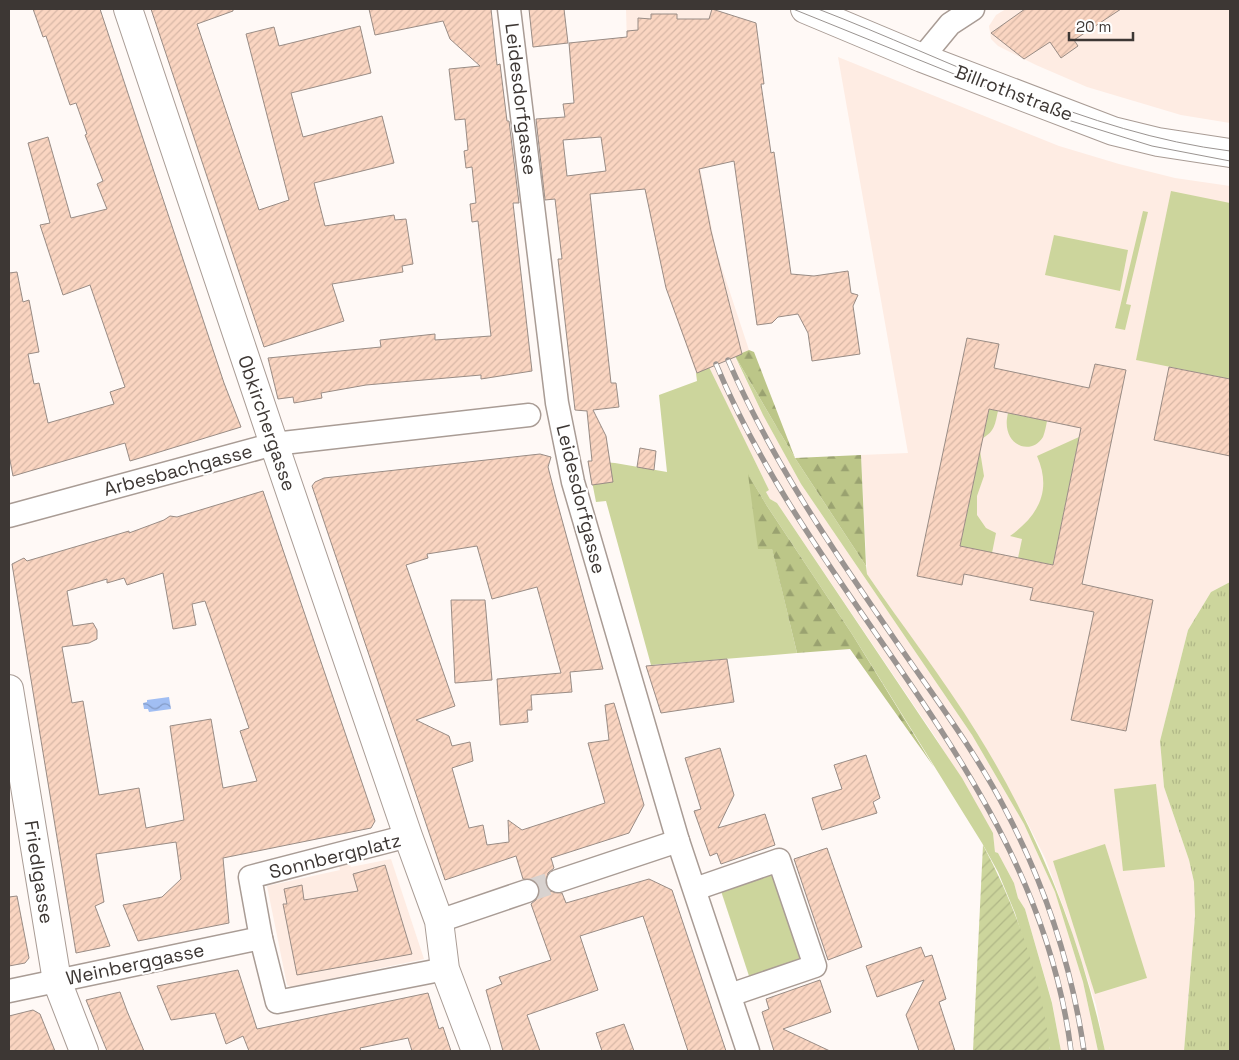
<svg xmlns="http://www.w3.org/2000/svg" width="1239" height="1060" font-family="'Space Grotesk',sans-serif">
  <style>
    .built { fill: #feece3 }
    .grass { fill: #ccd59c }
    .forest { fill: url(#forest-firs) }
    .park { fill: url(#park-tufts) }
    .garden { fill: url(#garden-furrows) }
    .water { fill: url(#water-waves) }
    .building { fill: url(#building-hatch); stroke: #998c85; fill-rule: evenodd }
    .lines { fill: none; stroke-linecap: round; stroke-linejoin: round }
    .street-tunnel { stroke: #d8d2cf; stroke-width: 22; stroke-dasharray: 22 11; stroke-linecap: butt }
    .street-casing { stroke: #a99c95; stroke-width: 25 }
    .secondary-casing { stroke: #a99c95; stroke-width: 30 }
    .street { stroke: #fff; stroke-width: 22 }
    .secondary { stroke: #fff; stroke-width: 28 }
    .tram { stroke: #9a9491; stroke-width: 1 }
    .rail-casing { stroke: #9a9491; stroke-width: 5.5 }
    .rail { stroke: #fff; stroke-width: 4; stroke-dasharray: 11; stroke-linecap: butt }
    .labels { text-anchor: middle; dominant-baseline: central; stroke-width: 4.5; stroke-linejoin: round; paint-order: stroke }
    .street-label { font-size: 19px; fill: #3d3734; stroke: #fff }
  </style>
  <defs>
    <pattern id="forest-firs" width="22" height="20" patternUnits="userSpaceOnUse" patternTransform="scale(1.25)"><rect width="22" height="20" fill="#bcc688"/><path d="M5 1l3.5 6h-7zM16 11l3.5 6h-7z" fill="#9aa270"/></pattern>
    <pattern id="park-tufts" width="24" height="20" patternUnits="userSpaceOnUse" patternTransform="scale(1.25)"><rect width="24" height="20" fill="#ccd59c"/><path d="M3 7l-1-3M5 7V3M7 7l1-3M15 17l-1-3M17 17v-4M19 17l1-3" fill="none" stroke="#b0b787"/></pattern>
    <pattern id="garden-furrows" width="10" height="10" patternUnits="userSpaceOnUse" patternTransform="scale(1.25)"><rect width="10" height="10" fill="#ccd59c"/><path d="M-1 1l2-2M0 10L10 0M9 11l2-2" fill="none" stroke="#b0b787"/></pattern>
    <pattern id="water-waves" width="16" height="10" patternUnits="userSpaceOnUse" patternTransform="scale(1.25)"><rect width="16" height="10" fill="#a1bef3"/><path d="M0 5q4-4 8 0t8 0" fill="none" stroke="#849bc6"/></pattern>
    <pattern id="building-hatch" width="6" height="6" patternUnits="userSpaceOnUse" patternTransform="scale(1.25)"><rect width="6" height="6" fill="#fad5c1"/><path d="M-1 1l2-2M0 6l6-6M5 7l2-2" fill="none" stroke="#d7b7a6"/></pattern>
  </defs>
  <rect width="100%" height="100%" fill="#fff9f6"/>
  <g class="built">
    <polygon points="626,9 712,9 701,48 697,151 716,250 749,350 735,357 763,415 801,484 972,735 1024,824 1055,892 1083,982 1098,1051 1061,1051 1052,1002 1025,909 1018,898 1014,883 998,853 995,852 993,833 936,738 777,503 770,499 766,492 769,490 709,368 696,373 672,305 650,216 627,44"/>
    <polygon points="1006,9 1230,9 1230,123 1181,115 1087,87 1036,65 998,46 991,39 989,26 996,15"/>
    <polygon points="838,57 1059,146 1119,164 1175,178 1230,186 1230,582 1211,592 1188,630 1160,741 1164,787 1189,860 1194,882 1195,916 1184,1051 1105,1051 1096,1005 1066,914 1045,858 1027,822 976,731 867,574 861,455 908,453"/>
    <polygon points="391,859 424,959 291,987 287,985 267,886 340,870 339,865 349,862 351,867"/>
  </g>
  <g class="grass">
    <polygon points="1171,191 1230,203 1230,379 1136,360"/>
    <polygon points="1143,211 1148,212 1126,304 1131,305 1125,330 1115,328"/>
    <polygon points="1054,235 1128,250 1120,291 1045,275"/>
    <path d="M 735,356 L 795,458 L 866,566 L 867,574 C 903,627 943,678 977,733 C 1038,831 1081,938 1105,1051 L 1098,1051 L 1083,982 L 1055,892 L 1024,824 L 972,735 L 801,484 L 763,415 Z"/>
    <polygon points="709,367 769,490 766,492 770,499 777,503 962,778 993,833 995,852 998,853 1014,883 1018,898 1025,909 1052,1003 1061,1051 1050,1051 1033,970 1015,913 998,872 982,843 852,634 767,506 749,476 759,549 772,548 797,653 651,665 606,501 596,502 588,461 615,463 667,472 659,395 697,381 696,373"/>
    <path d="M 989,409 L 998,411 C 995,424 995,431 983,438 Z"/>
    <path d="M 1008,413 L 1047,421 C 1046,426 1045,432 1043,437 C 1031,457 1000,445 1008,413 Z"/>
    <path d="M 1079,437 L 1053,565 L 1018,558 L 1022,539 L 1010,536 C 1039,515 1052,490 1037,456 Z"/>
    <polygon points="980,451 984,476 977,496 977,515 986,528 996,533 992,553 960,546"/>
    <polygon points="1156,784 1165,867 1123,871 1114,789"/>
    <polygon points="1105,844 1147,978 1095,994 1053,861"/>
    <polygon points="771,871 803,960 750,979 720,888"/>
  </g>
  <g class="forest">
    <polygon points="749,350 754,352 795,458 861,455 866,566 795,458 735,356"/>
    <polygon points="748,474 767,506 852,634 934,767 850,649 797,653 772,549 758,549"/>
  </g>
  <polygon class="park" points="1230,582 1230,1051 1184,1051 1195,916 1194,882 1189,860 1164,787 1160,741 1188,630 1211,592"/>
  <path class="garden" d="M 983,845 C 1017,909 1042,980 1050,1051 L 973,1051 Z"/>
  <polygon class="water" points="169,697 171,709 149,712 148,709 144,709 143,703 147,702 147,700"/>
  <g class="building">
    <polygon points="33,9 100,9 224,383 241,427 130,461 125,443 13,476 9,455 9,273 17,272 23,302 29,300 39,352 28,354 34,384 39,383 48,423 114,404 110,392 125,387 90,285 63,295 40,225 50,223 28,143 48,137 71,218 107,209 97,184 103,181 85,135 87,134 76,103 70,105 46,36 43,37"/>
    <polygon points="151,9 233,9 233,11 197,24 259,210 289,200 246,34 274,27 279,46 360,26 371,73 291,93 303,137 382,116 394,163 314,183 325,226 394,215 395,220 406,219 413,264 402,266 403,272 332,284 344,321 264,347"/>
    <polygon points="369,9 491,9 497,65 500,64 507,121 509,121 519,203 513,203 532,371 481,379 481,375 366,385 321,393 322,398 294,403 293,397 278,399 268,358 381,347 380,340 435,334 435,340 491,336 478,221 472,222 470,204 476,203 472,167 466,168 464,151 468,150 465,119 455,120 449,69 480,66 450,39 443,21 375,35"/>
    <polygon points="529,9 564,9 568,43 533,47"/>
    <path d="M 712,9 L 756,23 L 764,84 L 761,84 L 771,153 L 774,152 L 791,274 L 814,276 L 848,271 L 851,293 L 858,295 L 853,306 L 860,354 L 812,361 L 808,333 L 798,314 L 778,317 L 772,323 L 757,325 L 734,161 L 699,169 L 711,231 L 742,354 L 697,373 L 666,288 L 645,189 L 590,194 L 611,383 L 616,383 L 619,407 L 593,410 L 606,436 L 613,482 L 592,485 L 588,461 L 592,461 L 587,411 L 575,410 L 558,259 L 562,259 L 555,199 L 545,200 L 536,119 L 565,117 L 563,104 L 574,103 L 569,43 L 627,37 L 627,31 L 638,30 L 638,18 L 651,19 L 651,14 L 677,14 L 677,19 L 709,19 ZM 601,137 L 606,171 L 567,176 L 563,140 Z"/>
    <polygon points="1025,9 1121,9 1074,40 1078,46 1061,58 1050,42 1024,59 991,33"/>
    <path d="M 967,338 L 999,344 L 994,368 L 1089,388 L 1095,364 L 1126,370 L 1082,584 L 1153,600 L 1126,731 L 1071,720 L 1094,612 L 1030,600 L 1033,588 L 964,574 L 962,585 L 917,576 ZM 989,409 L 1081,428 L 1053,565 L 960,546 Z"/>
    <polygon points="1169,367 1230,379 1230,456 1154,440"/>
    <polygon points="640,448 656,451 654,470 637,467"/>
    <polygon points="540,454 551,457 548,467 556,498 603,669 570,672 572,692 531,695 532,710 527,710 528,722 500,725 497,679 561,673 537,587 492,599 477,546 427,554 428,558 406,565 455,706 416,720 449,736 452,746 470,742 473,761 452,768 469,828 483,825 487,845 509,842 508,820 522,830 605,803 588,743 609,740 605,705 614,703 644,805 629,833 551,858 554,868 548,873 545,885 550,891 562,893 566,903 649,879 672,890 726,1051 688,1051 643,916 580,936 598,990 527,1015 540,1051 503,1051 486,990 502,984 499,977 551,960 531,904 537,899 540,887 535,881 523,879 516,856 445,880 312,486 315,482 324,478"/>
    <path d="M 263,491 L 375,821 L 371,828 L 223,858 L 229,923 L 138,941 L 123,905 L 162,897 L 181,879 L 176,842 L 96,854 L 104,902 L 95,906 L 110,946 L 76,953 L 12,564 L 24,558 L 27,561 L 129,531 L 129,533 L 164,520 L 170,516 L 177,517 ZM 163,573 L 173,629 L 196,625 L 192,604 L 205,601 L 249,728 L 240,731 L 257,781 L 223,788 L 211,719 L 170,726 L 184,820 L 146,828 L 139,788 L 99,795 L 83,701 L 72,703 L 62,647 L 89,643 L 97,639 L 97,630 L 93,623 L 73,626 L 67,591 L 107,579 L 107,583 L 124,578 L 127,585 Z"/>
    <polygon points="451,600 485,600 492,680 455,683"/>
    <polygon points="727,659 734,702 661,713 646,666"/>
    <polygon points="720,748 734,795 718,828 765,814 775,845 721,864 717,853 710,856 694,811 701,809 685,758"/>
    <polygon points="866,755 880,798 873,802 877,813 822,830 812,798 842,789 834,765"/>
    <polygon points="827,848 862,947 828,960 794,859"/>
    <polygon points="385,865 412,954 297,975 283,904 287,904 284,889 302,885 304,900 358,891 353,874"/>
    <polygon points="17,896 29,958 25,963 9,966 9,897"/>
    <polygon points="921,947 925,957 932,955 946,999 939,1002 955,1051 919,1051 906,1015 924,980 877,997 866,966"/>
    <polygon points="238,970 257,1029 428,993 439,1029 443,1027 451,1051 412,1051 408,1038 360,1048 361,1051 249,1051 243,1036 226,1044 215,1013 171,1020 157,986"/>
    <polygon points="820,980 831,1012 783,1029 830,1051 774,1051 762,1012 769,1009 766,999"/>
    <polygon points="120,992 127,1011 144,1051 107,1051 86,1000"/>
    <polygon points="33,1010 40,1014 55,1051 9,1051 9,1016"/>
    <polygon points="624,1024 634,1051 602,1051 596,1033"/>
  </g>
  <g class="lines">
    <polyline class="street-tunnel" points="527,891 558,881"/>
    <g class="street-casing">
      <g id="street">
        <polyline points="509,9 557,403 573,482 678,841 748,1051"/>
        <polyline points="922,58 950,24 973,9"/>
        <polyline points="9,516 274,444 529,415"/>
        <polyline points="408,836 250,877 261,938 277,1002 445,969"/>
        <polyline points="558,881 678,841"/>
        <polyline points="695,889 779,860 815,966 730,995"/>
        <polyline points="439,921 527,891"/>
        <polyline points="9,991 261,938"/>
      </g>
    </g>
    <g class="secondary-casing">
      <g id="secondary">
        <polyline points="128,9 274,444 408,836 439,921 445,969 476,1051"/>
        <polyline points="805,9 922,58 1113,131 1158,142 1230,153"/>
        <polyline points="9,689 57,981 84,1051"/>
      </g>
    </g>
    <use href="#street" class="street"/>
    <use href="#secondary" class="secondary"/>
    <g class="tram">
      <polyline points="793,9 1068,120 1152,146 1230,161"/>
      <path d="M 818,9 C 953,61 1085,133 1230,151"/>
    </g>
    <g class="rail-casing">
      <g id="rail">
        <path d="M 728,360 C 773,464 838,557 902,650 C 938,702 976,753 1005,809 C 1045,885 1072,967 1084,1051"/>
        <path d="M 716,364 C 817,607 1037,778 1071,1051"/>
      </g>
    </g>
    <use href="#rail" class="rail"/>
  </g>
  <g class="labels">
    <g class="street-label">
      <text transform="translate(1014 93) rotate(21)">Billrothstraße</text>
      <text transform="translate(521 99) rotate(83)">Leidesdorfgasse</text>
      <text transform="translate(267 423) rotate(71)">Obkirchergasse</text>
      <text transform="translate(178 470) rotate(-15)">Arbesbachgasse</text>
      <text transform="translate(581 499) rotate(76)">Leidesdorfgasse</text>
      <text transform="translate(335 856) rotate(-14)">Sonnbergplatz</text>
      <text transform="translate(39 872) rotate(81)">Friedlgasse</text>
      <text transform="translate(135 964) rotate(-12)">Weinberggasse</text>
    </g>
  </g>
  <rect width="1239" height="1060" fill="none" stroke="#3d3734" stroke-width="20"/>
  <path d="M1069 32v8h64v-8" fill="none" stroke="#3d3734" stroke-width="2.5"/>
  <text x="1076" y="32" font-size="15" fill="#3d3734" stroke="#ffffff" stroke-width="4" paint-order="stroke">20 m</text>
</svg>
